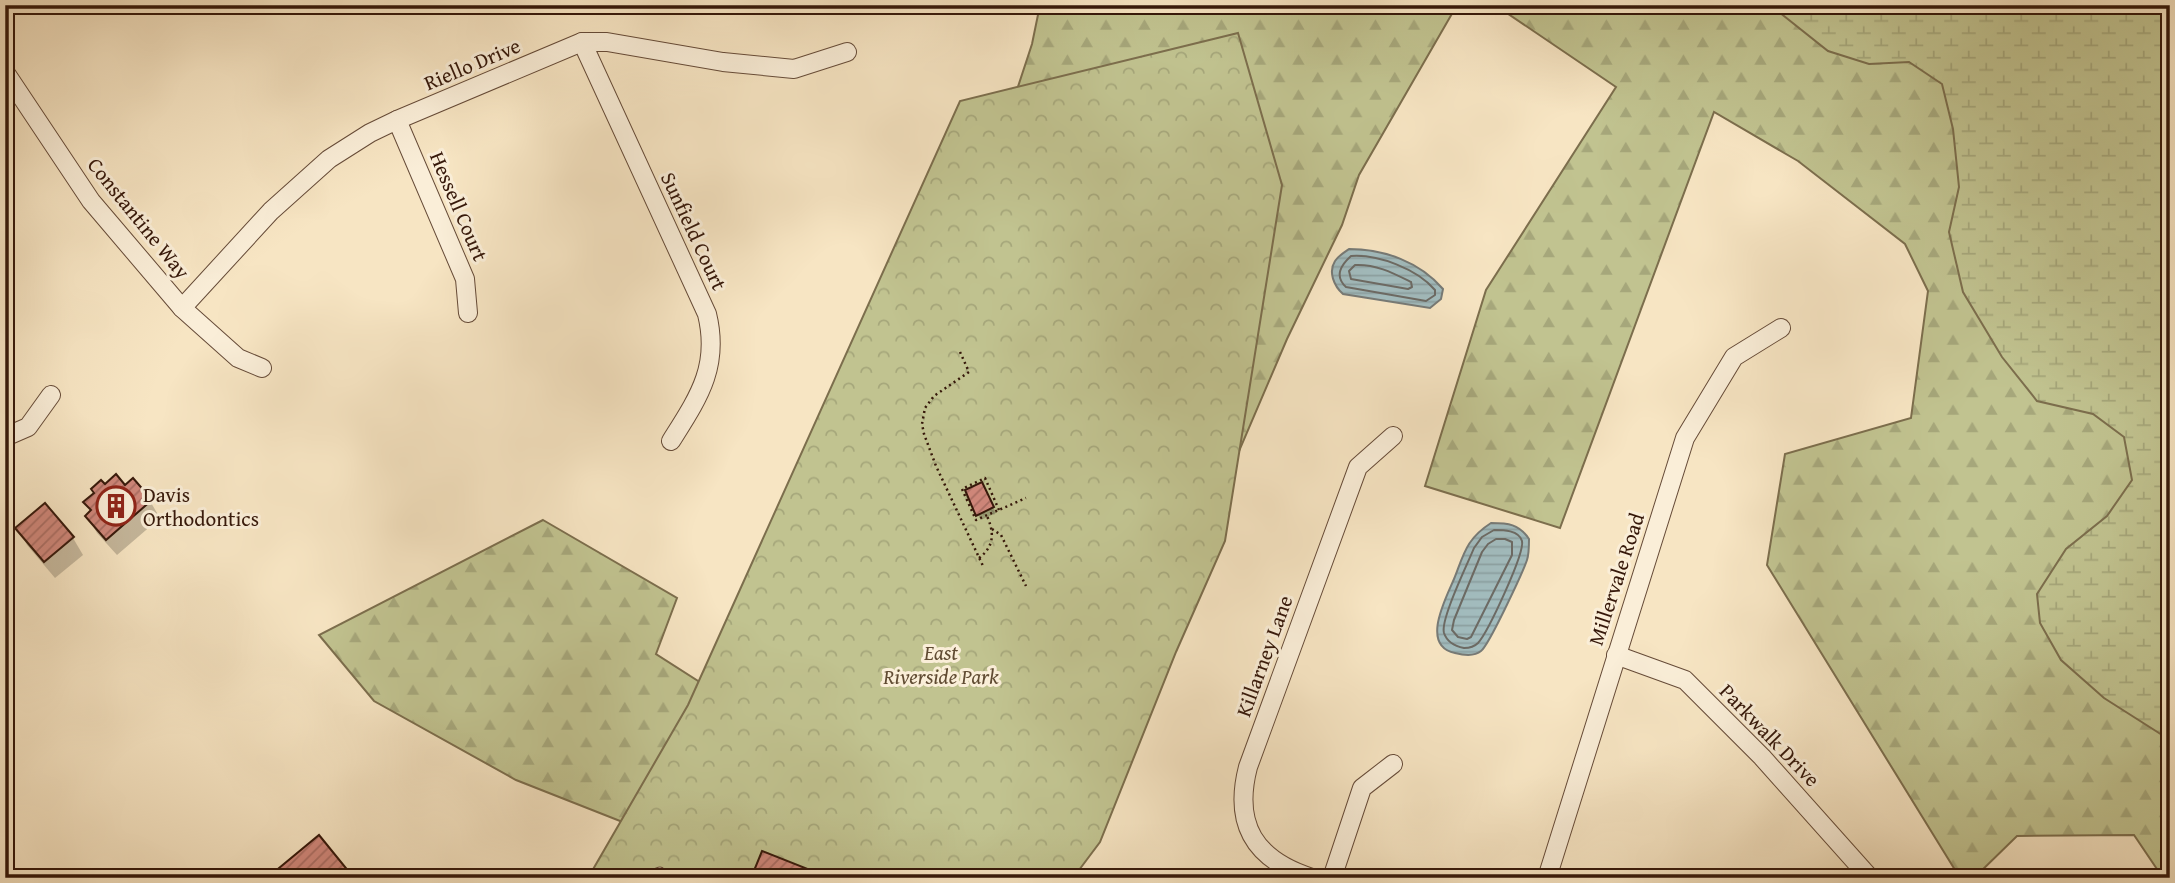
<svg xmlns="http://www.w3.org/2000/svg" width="2175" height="883" font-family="'Gentium Book Plus',serif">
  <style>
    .forest { fill: url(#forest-firs); stroke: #7c6e4d; stroke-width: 2 }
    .wetland { fill: url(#wetland-marsh); stroke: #7c6e4d; stroke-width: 2 }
    .park { fill: url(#park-crowns); stroke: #7c6e4d; stroke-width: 2 }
    .water { fill: url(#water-rules); stroke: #777a76; stroke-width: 2 }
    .shadow { fill: #0003 }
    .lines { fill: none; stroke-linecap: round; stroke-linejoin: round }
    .shore { stroke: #6c6a64; stroke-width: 2 }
    .building { fill: url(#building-hatch); stroke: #36180a; stroke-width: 2 }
    .lane-casing { stroke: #664b38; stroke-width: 11 }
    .street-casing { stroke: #664b38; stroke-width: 20 }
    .path { stroke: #36180a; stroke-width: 2.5; stroke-dasharray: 2 3.5; stroke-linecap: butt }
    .lane { stroke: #faeed8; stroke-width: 9 }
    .street { stroke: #faeed8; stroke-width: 18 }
    .labels { text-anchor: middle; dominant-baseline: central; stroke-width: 6; stroke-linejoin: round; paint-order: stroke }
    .street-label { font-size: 21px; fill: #36180a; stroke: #faeed8 }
    .poi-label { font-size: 21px; fill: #36180a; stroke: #faeed8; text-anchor: start }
    .park-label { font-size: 21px; font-style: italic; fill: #604b32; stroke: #faeed8 }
  </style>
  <defs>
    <pattern id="forest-firs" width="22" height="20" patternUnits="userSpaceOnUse" patternTransform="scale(1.75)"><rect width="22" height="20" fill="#c1c390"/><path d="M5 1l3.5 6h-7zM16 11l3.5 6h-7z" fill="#a6a77b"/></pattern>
    <pattern id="wetland-marsh" width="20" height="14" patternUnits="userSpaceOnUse" patternTransform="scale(1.75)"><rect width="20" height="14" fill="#c1c390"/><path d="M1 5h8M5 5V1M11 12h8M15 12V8" fill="none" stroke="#a6a77b"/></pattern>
    <pattern id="park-crowns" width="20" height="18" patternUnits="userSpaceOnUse" patternTransform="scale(1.75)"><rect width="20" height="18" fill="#c1c390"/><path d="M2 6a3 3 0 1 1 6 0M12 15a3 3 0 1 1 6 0" fill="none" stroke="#a6a77b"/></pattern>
    <pattern id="water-rules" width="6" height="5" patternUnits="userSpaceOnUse" patternTransform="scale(1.75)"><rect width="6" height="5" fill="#a2bcbe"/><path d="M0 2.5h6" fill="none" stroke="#8ca1a2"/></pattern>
    <pattern id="building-hatch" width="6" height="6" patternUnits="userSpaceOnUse" patternTransform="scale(1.75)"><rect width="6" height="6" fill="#d0877b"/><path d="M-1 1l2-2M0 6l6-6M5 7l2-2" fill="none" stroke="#aa6d63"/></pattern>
  </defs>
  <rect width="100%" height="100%" fill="#f7e5c3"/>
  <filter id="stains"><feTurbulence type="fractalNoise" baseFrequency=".00286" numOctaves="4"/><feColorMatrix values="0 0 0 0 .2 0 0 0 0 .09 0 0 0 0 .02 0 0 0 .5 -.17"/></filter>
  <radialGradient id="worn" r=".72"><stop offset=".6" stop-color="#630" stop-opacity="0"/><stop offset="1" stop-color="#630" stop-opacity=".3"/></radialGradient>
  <g class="forest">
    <polygon points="1040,5 1457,5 1359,175 1342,225 1287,339 1198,547 988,178 1032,44"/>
    <polygon points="1495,5 2170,5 2170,878 2163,878 2134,835 2017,836 1974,878 1960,878 1767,565 1785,454 1911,418 1928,291 1905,244 1798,161 1714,112 1560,528 1425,486 1486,290 1616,87"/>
    <polygon points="543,520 677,598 656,654 756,718 686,847 516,780 374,701 319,635"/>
  </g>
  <polygon class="wetland" points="1770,5 2170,5 2170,740 2104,698 2061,660 2040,623 2037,594 2066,549 2107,516 2132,480 2124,437 2093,414 2037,401 2002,357 1963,292 1949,232 1959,187 1953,129 1942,84 1909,62 1869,64 1828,51"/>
  <polygon class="park" points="1238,33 1282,185 1225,541 1176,652 1100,842 1073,878 588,878 688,705 960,101"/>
  <g class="water">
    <path d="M 1349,249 C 1384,249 1420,262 1443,289 L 1441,299 L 1430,308 L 1343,294 C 1334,286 1328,272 1335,261 C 1338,256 1345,252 1349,249 Z"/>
    <path d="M 1491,523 C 1508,523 1519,524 1529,539 C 1529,546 1529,554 1527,560 C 1523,572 1489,645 1481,651 C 1474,657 1463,655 1455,653 C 1420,646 1446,598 1454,579 C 1464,554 1466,539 1491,523 Z"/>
  </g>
  <g class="shadow">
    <polygon points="104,487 125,488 150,501 160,518 117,555 97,533 87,516 91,512 86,502"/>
    <polygon points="984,489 996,513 981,520 978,515"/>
    <polygon points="45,505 73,538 83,555 55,578 27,545 18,528"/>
  </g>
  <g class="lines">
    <g class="shore">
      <path d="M 1351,256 C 1378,254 1417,269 1435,290 L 1435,295 L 1426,301 L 1346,287 C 1334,276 1341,265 1351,256 Z"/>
      <path d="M 1355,265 C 1376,264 1393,273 1411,282 L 1412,287 L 1408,289 L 1351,279 L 1349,271 Z"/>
      <path d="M 1494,530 C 1503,530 1519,530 1522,541 C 1525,553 1488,632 1478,643 C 1474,647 1469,648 1464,648 C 1454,646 1447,642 1444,633 C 1440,620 1468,563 1474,548 L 1482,537 Z"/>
      <polygon points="1496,539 1505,539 1512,542 1512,555 1471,637 1467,639 1458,637 1452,630 1454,620 1482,552 1488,544"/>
    </g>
  </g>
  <g class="building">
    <polygon points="116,474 125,485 133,478 152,500 106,540 85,516 91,510 83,502 94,493 91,489 101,480 105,484"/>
    <polygon points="982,482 994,507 976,516 965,490"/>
    <polygon points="45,503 74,537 44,562 15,528"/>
    <polygon points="319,835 354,878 267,878"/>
    <polygon points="762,851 828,877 827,878 751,878"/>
  </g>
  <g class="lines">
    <g class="lane-casing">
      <polyline id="lane" points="643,878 660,872"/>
    </g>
    <g class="street-casing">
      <g id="street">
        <path d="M 582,42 L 707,314 C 720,367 698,398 671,441"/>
        <polyline points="5,72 91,201 182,308 238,358 262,368"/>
        <polyline points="397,120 465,279 468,313"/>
        <polyline points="182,308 271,211 329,159 370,133 397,120 582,42 607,42 723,62 794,69 847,52"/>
        <polyline points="5,437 28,427 51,395"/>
        <polyline points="1616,655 1685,680 1762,757 1870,878"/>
        <path d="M 1312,878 C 1255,860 1233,825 1248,767 L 1358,467 L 1393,436"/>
        <polyline points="1332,878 1362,788 1393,764"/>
        <polyline points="1547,878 1685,438 1734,357 1781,328"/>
      </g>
    </g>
    <g class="path">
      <polyline points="960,352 969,372 934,396 925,408 922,424 924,434 936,466 983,566"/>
      <polyline points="999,510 985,478 962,489 976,520 1026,498"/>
      <polyline points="992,529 1001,535 1026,586"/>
      <path d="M 979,558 C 995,546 994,532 987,516"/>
    </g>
    <use href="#lane" class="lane"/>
    <use href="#street" class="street"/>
  </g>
  <defs>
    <g id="building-ring" transform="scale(2.0125)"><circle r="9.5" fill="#faeed8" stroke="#8f2418" stroke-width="1.5"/><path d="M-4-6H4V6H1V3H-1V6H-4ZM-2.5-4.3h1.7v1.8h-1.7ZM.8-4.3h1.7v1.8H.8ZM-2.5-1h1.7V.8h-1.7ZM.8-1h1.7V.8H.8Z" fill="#8f2418"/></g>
  </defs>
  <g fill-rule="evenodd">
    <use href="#building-ring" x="116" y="506"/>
  </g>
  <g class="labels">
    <g class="street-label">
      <text transform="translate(472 64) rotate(-23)">Riello Drive</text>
      <text transform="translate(459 206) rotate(67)">Hessell Court</text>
      <text transform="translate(139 218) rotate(51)">Constantine Way</text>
      <text transform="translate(694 231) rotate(65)">Sunfield Court</text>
      <text transform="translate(1616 579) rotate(-72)">Millervale Road</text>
      <text transform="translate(1264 656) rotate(-70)">Killarney Lane</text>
      <text transform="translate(1770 735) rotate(46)">Parkwalk Drive</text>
    </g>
    <g class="poi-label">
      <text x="143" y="494">Davis<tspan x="143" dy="24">Orthodontics</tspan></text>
    </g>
    <g class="park-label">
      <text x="941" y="652">East<tspan x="941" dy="24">Riverside Park</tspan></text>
    </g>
  </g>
  <rect width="2175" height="883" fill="none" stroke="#f7e5c3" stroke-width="28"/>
  <rect x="7" y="7" width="2161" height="869" fill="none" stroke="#36180a" stroke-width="3.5"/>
  <rect x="14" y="14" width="2147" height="855" fill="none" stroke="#36180a" stroke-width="2"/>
  <rect width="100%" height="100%" filter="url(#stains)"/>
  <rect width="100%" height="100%" fill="url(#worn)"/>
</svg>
